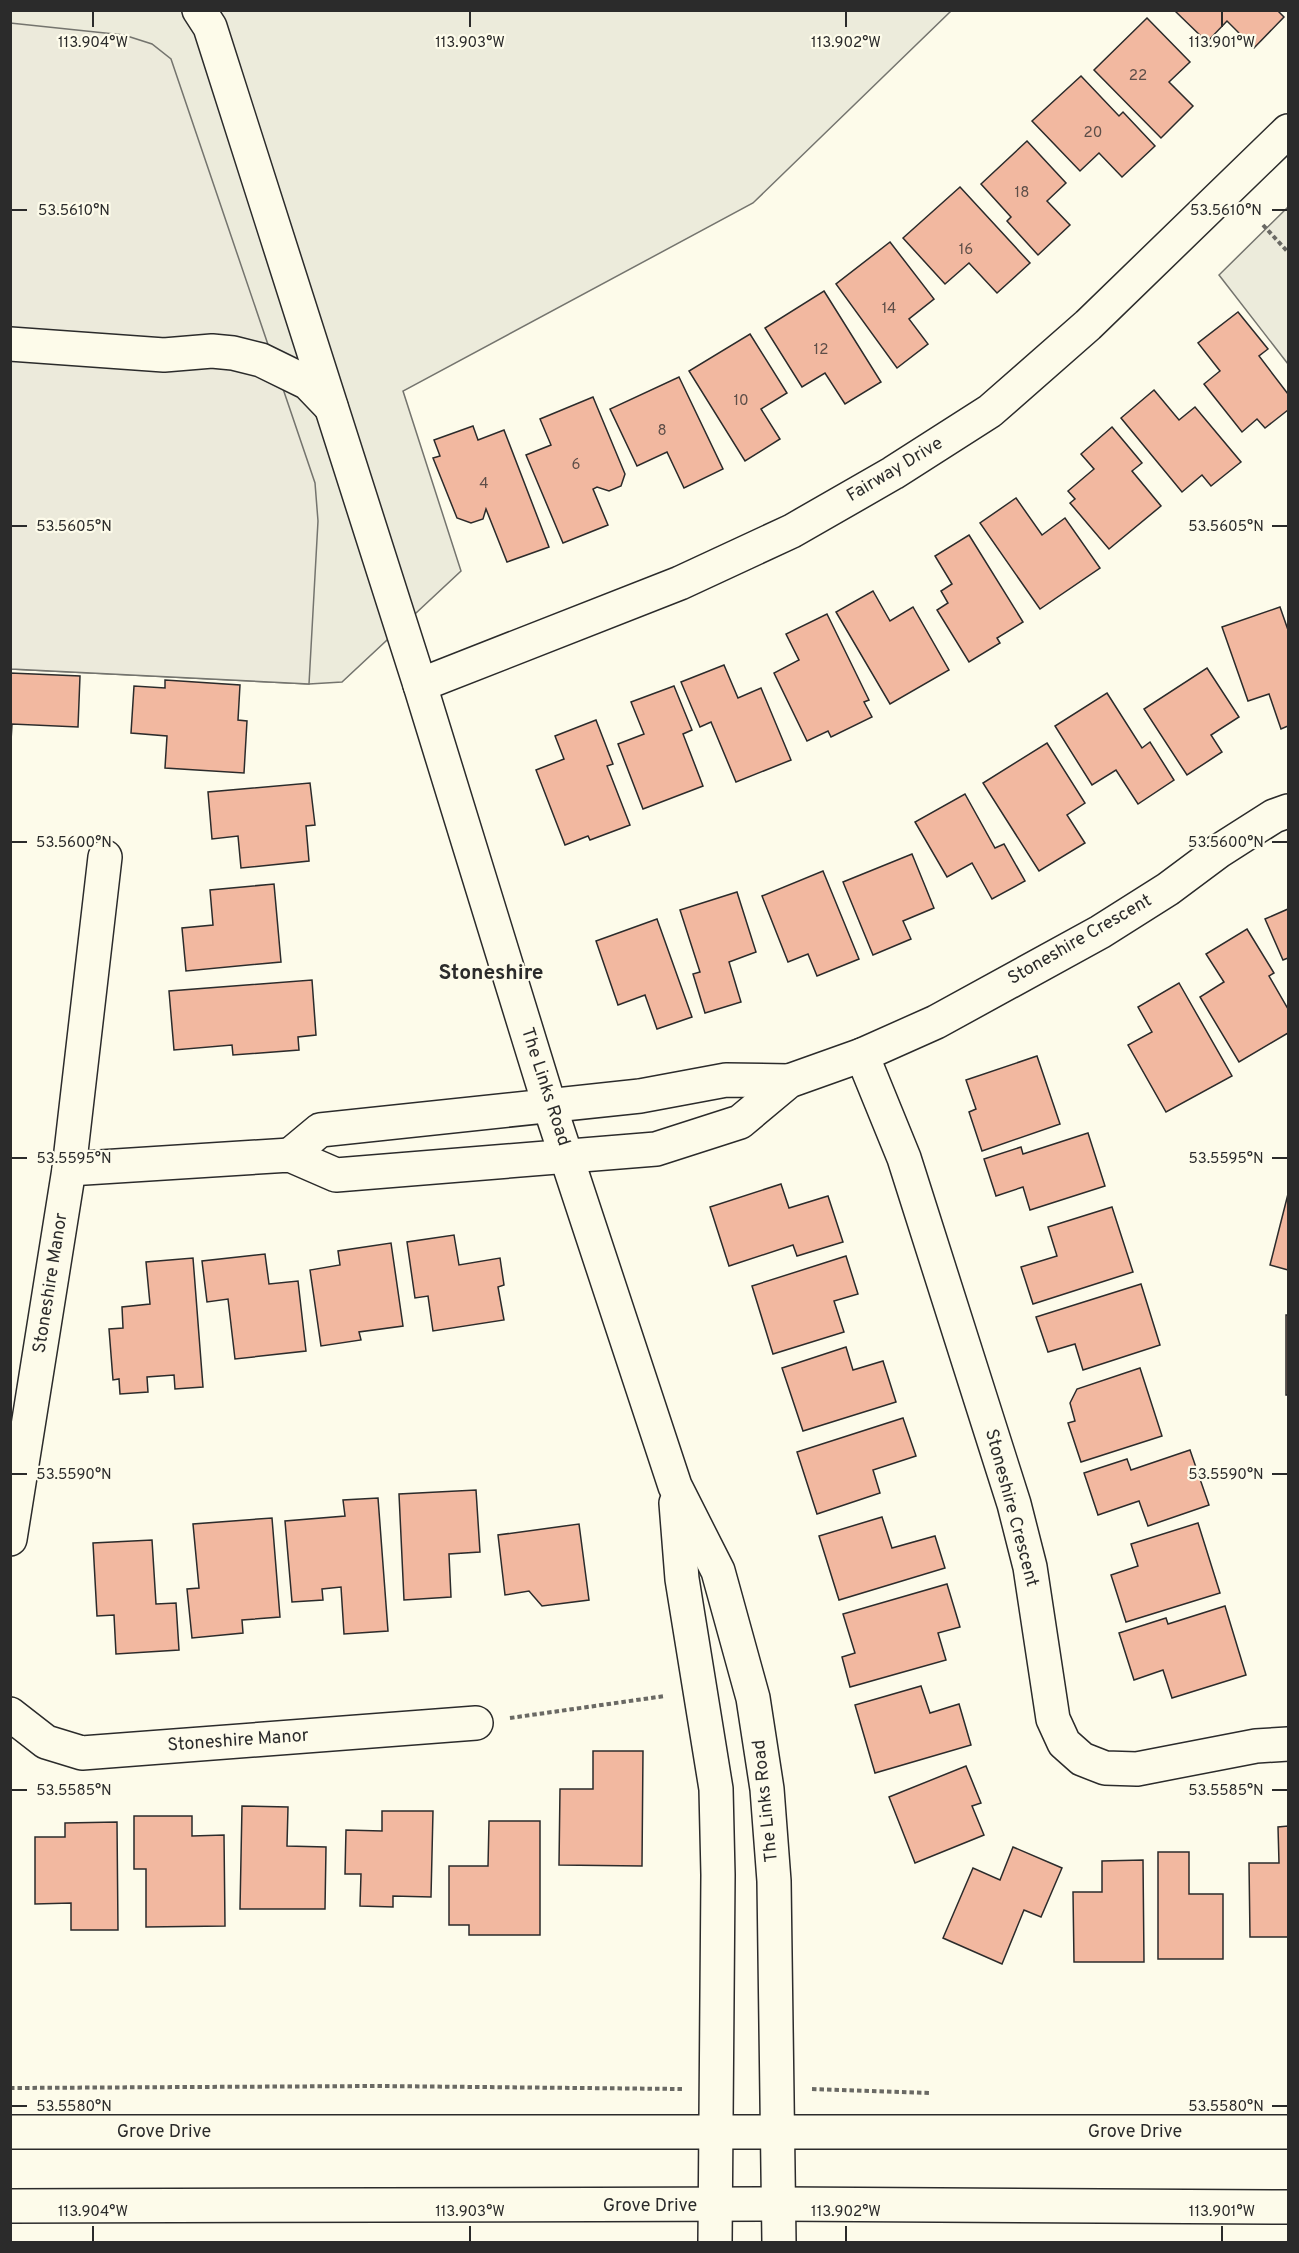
<svg xmlns="http://www.w3.org/2000/svg" width="1299" height="2253" font-family="Overpass,sans-serif">
  <style>
    .green { fill: #ecebdb; stroke: #74746e; stroke-width: 1.5 }
    .parking { fill: #eceadb; stroke: #74746e; stroke-width: 1.5 }
    .building { fill: #f2b8a0; stroke: #2b2b2b; stroke-width: 1.5 }
    .lines { fill: none; stroke-linecap: round; stroke-linejoin: round }
    .minor-casing { stroke: #2b2b2b; stroke-width: 36 }
    .major-casing { stroke: #2b2b2b; stroke-width: 36 }
    .path { stroke: #6a6964; stroke-width: 4; stroke-dasharray: 4.5 3; stroke-linecap: butt }
    .minor { stroke: #fdfbea; stroke-width: 33 }
    .major { stroke: #fdfbea; stroke-width: 33 }
    .ticks { fill: none; stroke: #2b2b2b; stroke-width: 2 }
    .labels { text-anchor: middle; dominant-baseline: central; stroke-width: 4.5; stroke-linejoin: round; paint-order: stroke }
    .number-label { font-size: 15px; fill: #5d4e48 }
    .street-label { font-size: 18px; fill: #2b2b2b; stroke: #fdfbea }
    .quarter-label { font-size: 21px; font-weight: bold; fill: #2b2b2b; stroke: #fdfbea }
    .ticks-label { font-size: 15px; text-anchor: middle; fill: #2b2b2b; stroke: #fdfbea; stroke-width: 4.5; stroke-linejoin: round; paint-order: stroke }
  </style>
  <rect width="100%" height="100%" fill="#fdfbea"/>
  <g class="green">
    <polygon points="10,11 951,11 753,203 403,391 461,571 342,682 309,684 11,669"/>
    <polygon points="1288,207 1288,364 1219,275"/>
  </g>
  <polygon class="parking" points="10,23 124,35 152,44 171,59 315,483 318,521 309,684 11,669"/>
  <g class="building">
    <polygon points="1174,10 1277,10 1284,17 1254,48 1227,21 1207,42"/>
    <polygon points="1147,18 1190,62 1169,82 1193,106 1161,138 1094,70"/>
    <polygon points="1081,76 1119,116 1123,112 1155,146 1122,177 1099,153 1080,171 1032,121"/>
    <polygon points="1027,141 1066,183 1047,201 1070,225 1038,255 1007,221 1011,217 981,184"/>
    <polygon points="960,187 1030,263 997,293 969,263 945,284 903,238"/>
    <polygon points="890,242 934,299 909,319 928,344 897,368 836,284"/>
    <polygon points="824,291 881,382 845,404 825,373 802,387 765,328"/>
    <polygon points="1238,312 1268,349 1259,356 1288,394 1288,410 1265,428 1257,419 1242,432 1204,384 1220,371 1198,343"/>
    <polygon points="750,334 787,393 761,409 780,439 745,461 689,371"/>
    <polygon points="679,377 723,469 684,488 667,452 637,466 610,409"/>
    <polygon points="1154,390 1179,420 1195,407 1241,462 1211,486 1202,475 1182,492 1121,418"/>
    <polygon points="593,397 625,474 621,486 609,491 597,487 593,489 608,525 563,543 526,455 551,445 540,419"/>
    <polygon points="473,426 478,440 504,430 549,547 507,562 486,509 483,519 471,523 457,518 433,458 440,456 434,440"/>
    <polygon points="1112,427 1142,463 1132,471 1161,506 1109,549 1070,503 1075,499 1068,491 1094,469 1081,454"/>
    <polygon points="1016,498 1042,535 1065,518 1100,568 1040,609 980,523"/>
    <polygon points="969,535 1023,622 997,638 1000,643 969,662 937,610 948,603 941,591 952,584 935,556"/>
    <polygon points="873,591 890,621 913,607 949,670 890,704 836,612"/>
    <polygon points="1280,607 1288,630 1288,726 1281,729 1269,694 1248,701 1222,627"/>
    <polygon points="827,614 869,700 864,702 872,717 831,737 828,731 807,741 774,673 799,660 786,634"/>
    <polygon points="724,665 738,698 761,688 791,760 736,782 711,722 700,727 681,682"/>
    <polygon points="1207,668 1239,717 1211,735 1222,752 1187,775 1144,709"/>
    <polygon points="10,673 80,676 78,727 12,724 10,758"/>
    <polygon points="165,680 240,685 238,720 247,721 244,773 165,768 167,736 131,733 134,686 165,688"/>
    <polygon points="674,686 692,730 683,734 703,786 643,809 618,744 644,734 631,702"/>
    <polygon points="1107,693 1142,748 1150,742 1174,780 1138,804 1116,770 1092,785 1055,726"/>
    <polygon points="596,720 613,764 607,766 630,825 590,840 588,836 565,845 536,770 564,759 555,736"/>
    <polygon points="1047,743 1085,803 1067,815 1085,843 1039,871 983,783"/>
    <polygon points="310,783 315,825 306,826 309,861 241,868 238,836 212,839 208,792"/>
    <polygon points="965,794 995,848 1004,844 1025,881 992,899 972,863 947,877 915,822"/>
    <polygon points="912,854 934,908 903,921 911,939 873,955 843,882"/>
    <polygon points="823,871 859,959 817,976 808,954 788,962 762,896"/>
    <polygon points="274,884 281,962 186,971 182,928 213,925 210,890"/>
    <polygon points="737,892 756,952 729,962 741,1002 705,1013 693,974 700,972 680,910"/>
    <polygon points="1288,909 1288,958 1283,960 1265,919"/>
    <polygon points="657,919 692,1017 657,1029 645,995 618,1005 596,941"/>
    <polygon points="1247,929 1274,973 1269,976 1288,1009 1288,1033 1239,1062 1200,997 1224,982 1206,954"/>
    <polygon points="312,980 316,1035 298,1037 299,1050 233,1055 232,1045 174,1050 169,991"/>
    <polygon points="1179,983 1232,1076 1166,1112 1128,1045 1152,1032 1138,1007"/>
    <polygon points="1037,1056 1060,1124 982,1151 969,1112 976,1109 966,1080"/>
    <polygon points="1088,1133 1105,1186 1030,1210 1023,1187 996,1196 984,1159 1021,1147 1023,1154"/>
    <polygon points="781,1184 789,1208 828,1196 843,1242 797,1256 793,1245 729,1266 710,1207"/>
    <polygon points="1288,1194 1288,1270 1270,1265"/>
    <polygon points="1112,1207 1133,1272 1033,1304 1021,1267 1057,1256 1048,1227"/>
    <polygon points="454,1235 459,1265 500,1258 504,1285 498,1287 504,1320 433,1331 428,1296 415,1298 407,1242"/>
    <polygon points="391,1243 403,1326 359,1332 361,1340 321,1346 310,1270 340,1265 338,1251"/>
    <polygon points="265,1254 269,1284 298,1281 306,1351 235,1359 228,1299 207,1302 202,1261"/>
    <polygon points="846,1256 858,1294 834,1301 844,1332 773,1354 752,1286"/>
    <polygon points="193,1258 203,1387 175,1389 174,1375 147,1377 148,1392 120,1394 119,1379 113,1380 109,1329 123,1328 122,1307 150,1304 146,1262"/>
    <polygon points="1141,1284 1160,1345 1083,1370 1075,1344 1048,1352 1036,1317"/>
    <rect x="1286" y="1315" width="2" height="80"/>
    <polygon points="846,1347 853,1370 883,1361 896,1402 803,1431 782,1368"/>
    <polygon points="1140,1368 1162,1436 1081,1462 1068,1423 1075,1421 1070,1403 1077,1389"/>
    <polygon points="903,1418 916,1456 873,1470 880,1493 817,1514 797,1452"/>
    <polygon points="1190,1450 1209,1505 1148,1526 1139,1501 1098,1515 1084,1473 1127,1459 1131,1470"/>
    <polygon points="476,1490 480,1552 449,1554 451,1597 404,1600 399,1494"/>
    <polygon points="378,1498 388,1631 344,1634 341,1587 322,1589 323,1600 292,1602 285,1521 345,1516 343,1500"/>
    <polygon points="882,1517 892,1548 935,1536 945,1568 839,1600 819,1536"/>
    <polygon points="272,1518 280,1617 242,1620 243,1633 192,1638 187,1589 199,1588 193,1524"/>
    <polygon points="1198,1523 1220,1593 1126,1622 1111,1575 1138,1566 1131,1544"/>
    <polygon points="579,1524 589,1600 542,1606 529,1591 505,1595 498,1535"/>
    <polygon points="152,1540 156,1604 176,1603 179,1650 116,1654 114,1615 97,1616 93,1543"/>
    <polygon points="947,1584 960,1627 938,1633 946,1660 850,1687 842,1657 855,1653 843,1614"/>
    <polygon points="1225,1606 1246,1675 1172,1698 1163,1670 1134,1680 1119,1633 1166,1618 1168,1624"/>
    <polygon points="921,1686 930,1713 959,1704 971,1745 875,1773 855,1705"/>
    <polygon points="593,1751 643,1751 642,1866 559,1865 560,1789 593,1789"/>
    <polygon points="966,1766 981,1803 972,1806 984,1835 915,1863 889,1797"/>
    <polygon points="242,1806 288,1807 287,1846 326,1847 325,1909 240,1909"/>
    <polygon points="382,1811 433,1811 431,1897 393,1896 393,1907 360,1906 361,1874 345,1874 346,1830 382,1831"/>
    <polygon points="134,1816 192,1816 192,1836 224,1835 225,1926 146,1927 146,1869 134,1869"/>
    <polygon points="489,1821 540,1821 540,1935 469,1935 469,1925 449,1925 449,1866 488,1866"/>
    <polygon points="117,1822 118,1930 71,1930 71,1903 35,1904 35,1837 65,1837 65,1823"/>
    <polygon points="1288,1826 1288,1937 1250,1937 1249,1863 1279,1863 1278,1827"/>
    <polygon points="1013,1847 1062,1868 1041,1917 1024,1910 1002,1964 943,1938 973,1868 1000,1880"/>
    <polygon points="1158,1852 1189,1852 1189,1894 1223,1894 1223,1959 1158,1959"/>
    <polygon points="1143,1860 1144,1962 1074,1962 1073,1892 1102,1892 1102,1861"/>
  </g>
  <g class="lines">
    <g class="minor-casing">
      <g id="minor">
        <polyline points="199,10 210,27 420,685 549,1104 675,1486 718,1571 753,1698 767,1789 774,1881 779,2242"/>
        <polyline points="10,344 164,355 212,351 233,353 261,360 308,383 331,407"/>
        <polyline points="420,685 680,583 792,531 893,473 990,411 1088,325 1288,131"/>
        <polyline points="862,1055 904,1158 1014,1504 1030,1567 1053,1719 1064,1743 1082,1759 1105,1768 1137,1769 1256,1746 1288,1744"/>
        <polyline points="290,1155 320,1130 640,1096 726,1080 789,1081"/>
        <polyline points="69,1169 290,1155 336,1175 656,1149 740,1122 789,1081 862,1055 936,1022 1100,932 1168,889 1219,851 1274,816 1288,811"/>
        <polyline points="676,1503 682,1579 716,1789 718,1875 715,2242"/>
        <polyline points="10,1539 69,1169 105,857"/>
        <polyline points="10,1714 46,1742 82,1753 476,1723"/>
      </g>
    </g>
    <g class="major-casing">
      <g id="major">
        <polyline points="10,2132 1288,2132"/>
        <polyline points="10,2206 779,2204 1288,2207"/>
      </g>
    </g>
    <g class="path">
      <polyline points="1263,225 1288,252"/>
      <polyline points="510,1718 665,1696"/>
      <polyline points="10,2088 377,2086 682,2089"/>
      <polyline points="812,2089 931,2093"/>
    </g>
    <use href="#minor" class="minor"/>
    <use href="#major" class="major"/>
  </g>
  <path class="ticks" d="M 93,12 L 93,27M 470,12 L 470,27M 846,12 L 846,27M 1222,12 L 1222,27M 12,210 L 27,210M 1272,210 L 1287,210M 12,526 L 27,526M 1272,526 L 1287,526M 12,842 L 27,842M 1272,842 L 1287,842M 12,1158 L 27,1158M 1272,1158 L 1287,1158M 12,1474 L 27,1474M 1272,1474 L 1287,1474M 12,1790 L 27,1790M 1272,1790 L 1287,1790M 12,2106 L 27,2106M 1272,2106 L 1287,2106M 93,2226 L 93,2241M 470,2226 L 470,2241M 846,2226 L 846,2241M 1222,2226 L 1222,2241"/>
  <g class="labels">
    <g class="number-label">
      <text x="1138" y="76">22</text>
      <text x="1093" y="133">20</text>
      <text x="1022" y="193">18</text>
      <text x="966" y="250">16</text>
      <text x="889" y="309">14</text>
      <text x="821" y="350">12</text>
      <text x="741" y="401">10</text>
      <text x="662" y="431">8</text>
      <text x="576" y="465">6</text>
      <text x="484" y="484">4</text>
    </g>
    <g class="street-label">
      <text transform="translate(895 470) rotate(-31)">Fairway Drive</text>
      <text transform="translate(1080 940) rotate(-30)">Stoneshire Crescent</text>
      <text transform="translate(545 1087) rotate(72)">The Links Road</text>
      <text transform="translate(51 1283) rotate(-81)">Stoneshire Manor</text>
      <text transform="translate(1011 1508) rotate(75)">Stoneshire Crescent</text>
      <text transform="translate(238 1741) rotate(-4)">Stoneshire Manor</text>
      <text transform="translate(766 1801) rotate(-96)">The Links Road</text>
      <text x="164" y="2132">Grove Drive</text>
      <text x="1135" y="2132">Grove Drive</text>
      <text x="650" y="2206">Grove Drive</text>
    </g>
    <g class="quarter-label">
      <text x="491" y="973">Stoneshire</text>
    </g>
  </g>
  <g class="ticks-label">
    <text x="93" y="47">113.904°W</text>
    <text x="470" y="47">113.903°W</text>
    <text x="846" y="47">113.902°W</text>
    <text x="1222" y="47">113.901°W</text>
    <text x="74" y="215">53.5610°N</text>
    <text x="1226" y="215">53.5610°N</text>
    <text x="74" y="531">53.5605°N</text>
    <text x="1226" y="531">53.5605°N</text>
    <text x="74" y="847">53.5600°N</text>
    <text x="1226" y="847">53.5600°N</text>
    <text x="74" y="1163">53.5595°N</text>
    <text x="1226" y="1163">53.5595°N</text>
    <text x="74" y="1479">53.5590°N</text>
    <text x="1226" y="1479">53.5590°N</text>
    <text x="74" y="1795">53.5585°N</text>
    <text x="1226" y="1795">53.5585°N</text>
    <text x="74" y="2111">53.5580°N</text>
    <text x="1226" y="2111">53.5580°N</text>
    <text x="93" y="2216">113.904°W</text>
    <text x="470" y="2216">113.903°W</text>
    <text x="846" y="2216">113.902°W</text>
    <text x="1222" y="2216">113.901°W</text>
  </g>
  <rect width="1299" height="2253" fill="none" stroke="#2b2b2b" stroke-width="24"/>
</svg>
